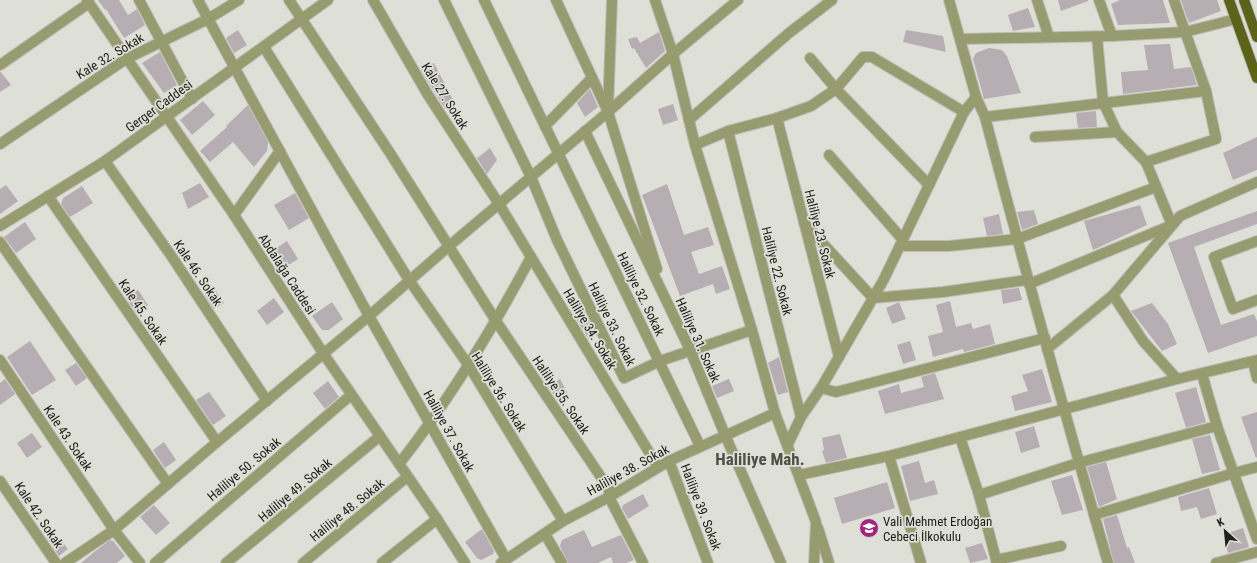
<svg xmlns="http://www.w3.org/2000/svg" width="1257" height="563" font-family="'Roboto Condensed',sans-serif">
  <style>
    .building { fill: #b7aeb3 }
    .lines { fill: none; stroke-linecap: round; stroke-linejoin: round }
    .minor-casing { stroke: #bcbeb6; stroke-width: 12 }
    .major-casing { stroke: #bcbeb6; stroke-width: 12 }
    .minor { stroke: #969c70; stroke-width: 10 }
    .major { stroke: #5c6219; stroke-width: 10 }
    .labels { text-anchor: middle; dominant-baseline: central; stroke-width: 3.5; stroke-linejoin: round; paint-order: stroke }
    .street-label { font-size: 13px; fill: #20211d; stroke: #dee0d7 }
    .poi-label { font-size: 13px; fill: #20211d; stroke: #dee0d7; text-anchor: start }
    .district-label { font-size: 17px; font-weight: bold; fill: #4e4f47; stroke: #dee0d7 }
  </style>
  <rect width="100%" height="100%" fill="#dee0d7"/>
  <g class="building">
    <polygon points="98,0 119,0 128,15 137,9 145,25 124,38 106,9 105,10"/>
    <polygon points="1058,0 1088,0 1088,1 1061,11"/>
    <polygon points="1120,0 1163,0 1170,23 1118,25 1111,4"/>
    <polygon points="1181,0 1217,0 1221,11 1189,23"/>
    <polygon points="1028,8 1035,27 1013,31 1008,15"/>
    <polygon points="238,30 247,45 234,53 226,38"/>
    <polygon points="906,30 943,36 946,52 903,42"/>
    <polygon points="659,32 665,51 646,68 634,48 632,49 628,39 637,37 640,43"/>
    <polygon points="1170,44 1174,69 1191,67 1197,85 1123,94 1121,72 1148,70 1144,45"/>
    <polygon points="989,48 1002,50 1007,56 1021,93 984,99 973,59 976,53"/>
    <polygon points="160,52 177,85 164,93 142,63"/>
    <polygon points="434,63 454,102 445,109 421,70"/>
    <polygon points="0,71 11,85 0,92"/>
    <polygon points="590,89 598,107 585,117 577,103"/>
    <polygon points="203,101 215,115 192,135 180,120"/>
    <polygon points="673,104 678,120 663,125 658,109"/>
    <polygon points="248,105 268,142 267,151 254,167 233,142 210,162 200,151 227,127 226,126"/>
    <polygon points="1096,111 1097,127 1078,128 1076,113"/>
    <polygon points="1257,137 1257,170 1233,180 1223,153"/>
    <polygon points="490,148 497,160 487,174 477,158"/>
    <polygon points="200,183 209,197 188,209 182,193"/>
    <polygon points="667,184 684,235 708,227 714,245 691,252 699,274 722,266 730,289 716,294 713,284 680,296 642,195"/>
    <polygon points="6,185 18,201 0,214 0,189"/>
    <polygon points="82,186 93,203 70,217 61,204 63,198"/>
    <polygon points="295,193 309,218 289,230 274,205"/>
    <polygon points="1140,205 1147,225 1093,250 1084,221"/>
    <polygon points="1034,210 1038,224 1022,230 1017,212"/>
    <polygon points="1257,211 1257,224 1194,247 1221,325 1254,314 1257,321 1257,336 1208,353 1168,243"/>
    <polygon points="999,214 1003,234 987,236 983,218"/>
    <polygon points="25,222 36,239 16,253 4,237"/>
    <polygon points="287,241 298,259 282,269 271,252"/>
    <polygon points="214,288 224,303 214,309 205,295"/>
    <polygon points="1019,288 1022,300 1003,304 1001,290"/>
    <polygon points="138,290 148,305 136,313 126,298"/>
    <polygon points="274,298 284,312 267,325 257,311"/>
    <polygon points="950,301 956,327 971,323 973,329 990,324 995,344 964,352 963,349 933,357 928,336 943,332 936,305"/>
    <polygon points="332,302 343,319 329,330 322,330 312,316"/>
    <polygon points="899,302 906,319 892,324 886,308"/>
    <polygon points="1152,303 1168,324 1177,344 1162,351 1131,311"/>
    <polygon points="581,305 596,335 589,340 571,310"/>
    <polygon points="30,341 56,380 32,395 7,357"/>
    <polygon points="910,341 916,360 903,364 897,345"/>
    <polygon points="779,357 788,392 778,395 768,363"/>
    <polygon points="76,363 87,378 76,386 65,370"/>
    <polygon points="1042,369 1052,402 1015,411 1011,396 1028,391 1022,375"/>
    <polygon points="935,373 944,399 885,414 878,391 899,384 901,393 924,387 921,377"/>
    <polygon points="5,379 15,394 0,405 0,383"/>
    <polygon points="560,379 569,396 559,402 548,386"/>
    <polygon points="729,379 734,391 717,398 712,386"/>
    <polygon points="328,381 339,397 325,409 313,393"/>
    <polygon points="1196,387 1206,422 1186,428 1175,393"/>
    <polygon points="209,392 226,416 213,425 196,400"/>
    <polygon points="1257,412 1257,457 1256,458 1241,417"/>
    <polygon points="1034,426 1040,447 1021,453 1015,432"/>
    <polygon points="32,433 42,447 27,458 17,443"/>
    <polygon points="840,434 847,458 826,463 822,451 824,450 822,438"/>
    <polygon points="1210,435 1220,470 1202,474 1192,439"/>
    <polygon points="164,442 176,460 165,468 153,450"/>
    <polygon points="919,461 925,483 934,480 938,494 910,501 901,466"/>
    <polygon points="1106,462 1117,499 1099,507 1087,467"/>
    <polygon points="1072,475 1083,510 1062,515 1051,481"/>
    <polygon points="887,482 895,508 842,524 834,498"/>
    <polygon points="1209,488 1217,514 1201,519 1197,507 1181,511 1178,497"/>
    <polygon points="643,494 649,506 628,519 622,508 623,505"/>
    <polygon points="154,505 170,523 156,535 140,517"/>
    <polygon points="1117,515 1127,548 1129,547 1135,563 1114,563 1103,519"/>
    <polygon points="1243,528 1249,547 1228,553 1223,535"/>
    <polygon points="482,529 494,551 493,554 481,560 477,558 465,542"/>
    <polygon points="584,530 592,547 621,535 634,560 626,563 613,563 611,557 598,563 568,563 560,546 562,540"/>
    <polygon points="54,532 68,549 59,556 47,538"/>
    <polygon points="110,540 113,541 125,556 117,563 81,563 94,552"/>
    <polygon points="982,543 988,559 970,563 965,548"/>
  </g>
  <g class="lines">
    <g class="minor-casing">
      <g id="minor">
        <polyline points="87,0 234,215 323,353 437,519 465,563"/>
        <polyline points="139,0 192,99"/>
        <polyline points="198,0 369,316 506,559"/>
        <polyline points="289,0 390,153 496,321 609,489 609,497 643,563"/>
        <polyline points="373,0 428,95 499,204 658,467"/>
        <polyline points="444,0 531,177 557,240 624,378 660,361 752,330"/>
        <polyline points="484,0 700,446"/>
        <polyline points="556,0 608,112 657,269"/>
        <polyline points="655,0 673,54 695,145 752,330 775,413 816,522 814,563"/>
        <path d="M 949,0 L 976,97 L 985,117 C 1024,266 1065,415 1108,563"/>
        <polyline points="1037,0 1049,37"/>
        <polyline points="1112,36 1185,32 1236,19"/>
        <polyline points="961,39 1112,36 1099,0"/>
        <polyline points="264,47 409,280 469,366 563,521"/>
        <polyline points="810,58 836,89 929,185"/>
        <polyline points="0,65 89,3"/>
        <polyline points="608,110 612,0"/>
        <polyline points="985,117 1206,91"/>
        <polyline points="777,118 839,357"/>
        <polyline points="689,120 789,33 832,0"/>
        <polyline points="545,126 592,78"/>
        <polyline points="585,131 690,350 725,435 781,563"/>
        <polyline points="728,131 801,417"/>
        <polyline points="1035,137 1117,132"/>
        <polyline points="0,144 126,59 208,19 239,0"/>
        <polyline points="695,145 728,131 777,118 811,106 836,89 863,57 872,57 964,112"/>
        <polyline points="829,155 903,240"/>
        <polyline points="105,161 172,257 267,401"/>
        <polyline points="1146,162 1216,139 1206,91 1174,0"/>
        <polyline points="48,196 217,442"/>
        <polyline points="234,215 280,151"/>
        <polyline points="804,223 873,298 943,292 1027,280"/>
        <polyline points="0,226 105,161 328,0"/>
        <polyline points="1257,241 1214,257 1233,309 1257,300"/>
        <polyline points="0,242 168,484"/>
        <polyline points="900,246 949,246 1017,239 1156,187"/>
        <polyline points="1029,284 1172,225 1146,162 1117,132 1103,102 1097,37"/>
        <polyline points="1113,295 1143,341 1177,379"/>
        <polyline points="1047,349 1113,295 1180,216 1257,182"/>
        <polyline points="0,360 114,530 140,563"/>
        <polyline points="1253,362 1257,378"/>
        <polyline points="1202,374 1217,426 1257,539"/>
        <polyline points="821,388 836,392 1045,338"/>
        <polyline points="960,437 979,495 997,563"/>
        <polyline points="788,444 801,417 821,388 884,279 964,112 976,97"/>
        <polyline points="889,456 921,563"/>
        <polyline points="669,461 708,563"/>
        <path d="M 399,464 C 450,399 492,330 531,257"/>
        <polyline points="799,475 889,456 1177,379 1257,360"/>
        <polyline points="0,481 56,563"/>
        <polyline points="979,495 1078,463 1217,426"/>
        <polyline points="1094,515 1234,473 1257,467"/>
        <polyline points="818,528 829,563"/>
        <polyline points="545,534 562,563"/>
        <polyline points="996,560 1061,546"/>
        <polyline points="65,563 114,530 217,442 369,316 449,246 608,112 673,54 738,0"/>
        <polyline points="155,563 351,395"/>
        <polyline points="226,563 380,436"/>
        <polyline points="303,563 407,477"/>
        <polyline points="382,563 437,519"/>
        <polyline points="501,563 563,521 609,497 669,461 775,413"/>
        <polyline points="1216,563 1257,552"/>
      </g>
    </g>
    <g class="major-casing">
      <g id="major">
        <polyline points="1229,0 1257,78"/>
        <polyline points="1244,0 1257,37"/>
      </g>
    </g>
    <use href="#minor" class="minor"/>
    <use href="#major" class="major"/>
  </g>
  <defs>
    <g id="school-disc" transform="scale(1)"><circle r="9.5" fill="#9f267d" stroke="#dee0d7"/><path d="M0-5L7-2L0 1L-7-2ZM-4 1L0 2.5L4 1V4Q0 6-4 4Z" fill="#fff"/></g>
  </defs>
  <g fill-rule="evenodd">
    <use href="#school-disc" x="869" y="528"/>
  </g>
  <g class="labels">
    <g class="street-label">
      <text transform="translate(110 56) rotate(-31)">Kale 32. Sokak</text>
      <text transform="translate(445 96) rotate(58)">Kale 27. Sokak</text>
      <text transform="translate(159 106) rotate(-36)">Gerger Caddesi</text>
      <text transform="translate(820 234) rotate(76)">Haliliye 23. Sokak</text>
      <text transform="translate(777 271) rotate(76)">Haliliye 22. Sokak</text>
      <text transform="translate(198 273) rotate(56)">Kale 46. Sokak</text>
      <text transform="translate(287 274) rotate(57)">Abdalağa Caddesi</text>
      <text transform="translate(641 294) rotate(64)">Haliliye 32. Sokak</text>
      <text transform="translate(143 312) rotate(56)">Kale 45. Sokak</text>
      <text transform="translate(612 324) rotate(64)">Haliliye 33. Sokak</text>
      <text transform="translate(590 329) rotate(59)">Haliliye 34. Sokak</text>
      <text transform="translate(698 340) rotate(66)">Haliliye 31. Sokak</text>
      <text transform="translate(499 392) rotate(58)">Haliliye 36. Sokak</text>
      <text transform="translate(561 395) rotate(56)">Haliliye 35. Sokak</text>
      <text transform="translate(449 431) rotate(61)">Haliliye 37. Sokak</text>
      <text transform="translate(68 438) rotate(56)">Kale 43. Sokak</text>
      <text transform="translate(244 469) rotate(-40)">Haliliye 50. Sokak</text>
      <text transform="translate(628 470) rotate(-29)">Haliliye 38. Sokak</text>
      <text transform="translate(295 490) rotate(-40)">Haliliye 49. Sokak</text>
      <text transform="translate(701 507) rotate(69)">Haliliye 39. Sokak</text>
      <text transform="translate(347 510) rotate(-39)">Haliliye 48. Sokak</text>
      <text transform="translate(39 515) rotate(56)">Kale 42. Sokak</text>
    </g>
    <g class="poi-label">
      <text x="883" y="521">Vali Mehmet Erdoğan<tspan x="883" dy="15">Cebeci İlkokulu</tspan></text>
    </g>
    <g class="district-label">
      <text x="760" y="459">Haliliye Mah.</text>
    </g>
  </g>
  <g transform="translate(1225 531) rotate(333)" stroke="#dee0d7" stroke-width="3" paint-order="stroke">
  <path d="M0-3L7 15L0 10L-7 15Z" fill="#20211d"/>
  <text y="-6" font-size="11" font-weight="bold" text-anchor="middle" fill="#20211d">K</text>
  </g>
</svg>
